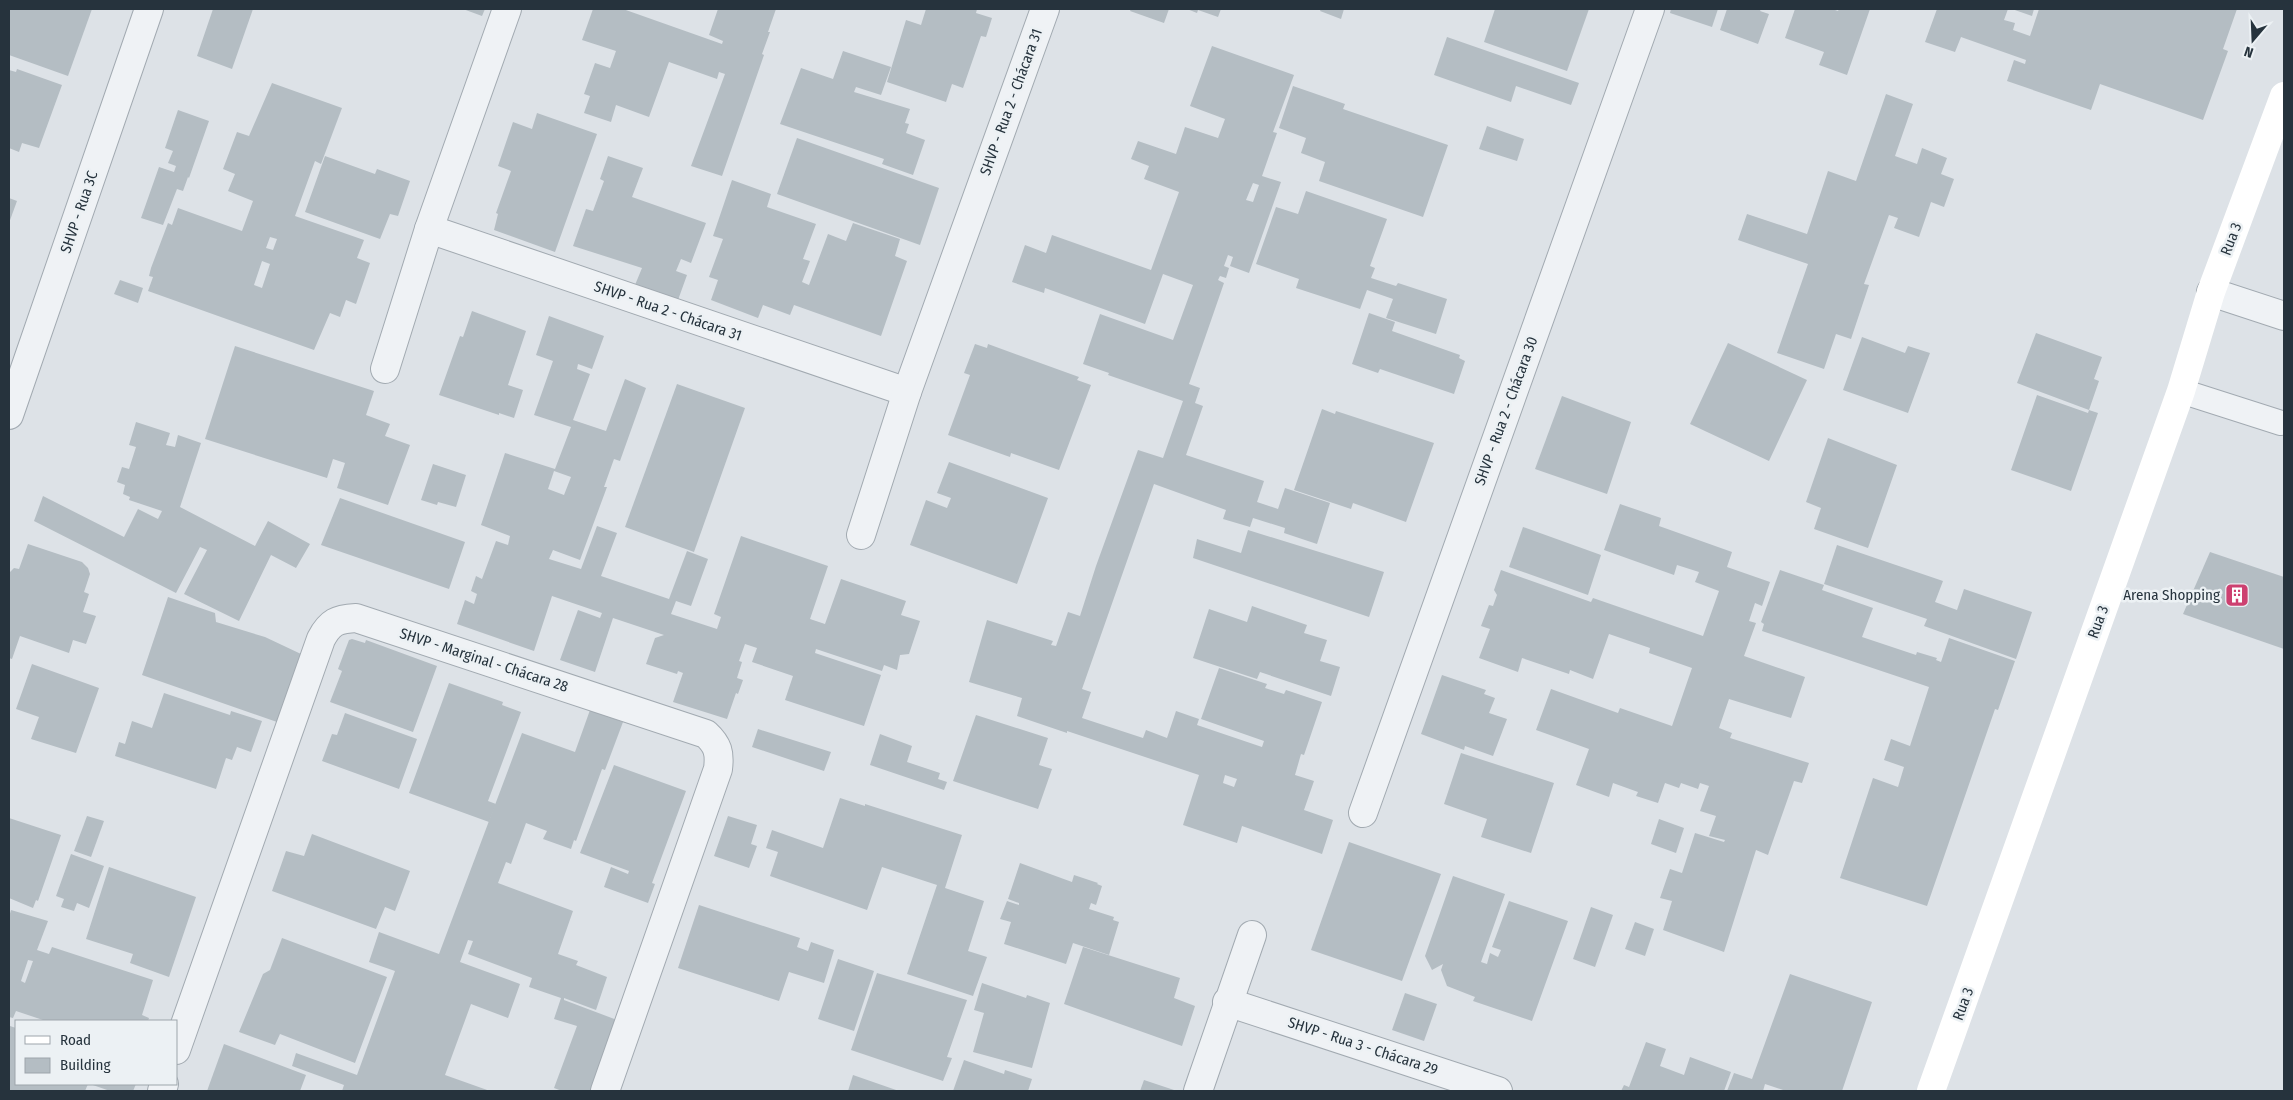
<svg xmlns="http://www.w3.org/2000/svg" width="2293" height="1100" font-family="'Fira Sans Condensed',sans-serif">
  <style>
    .building { fill: #b4bdc3; fill-rule: evenodd }
    .lines { fill: none; stroke-linecap: round; stroke-linejoin: round }
    .service-casing { stroke: #a2aab1; stroke-width: 26 }
    .minor-casing { stroke: #a2aab1; stroke-width: 30 }
    .tertiary-casing { stroke: #a2aab1; stroke-width: 30 }
    .service { stroke: #eff2f5; stroke-width: 24 }
    .minor { stroke: #eff2f5; stroke-width: 28 }
    .tertiary { stroke: #eff2f5; stroke-width: 28 }
    .secondary { stroke: #fff; stroke-width: 28 }
    .labels { text-anchor: middle; dominant-baseline: central; stroke-width: 5; stroke-linejoin: round; paint-order: stroke }
    .street-label { font-size: 15px; fill: #26333d; stroke: #ecf1f4 }
    .poi-label { font-size: 15px; fill: #26333d; stroke: #ecf1f4; text-anchor: end }
  </style>
  <rect width="100%" height="100%" fill="#dde2e7"/>
  <g class="building">
    <polygon points="9,9 92,9 68,76 9,55"/>
    <polygon points="213,9 253,9 232,69 197,56"/>
    <polygon points="463,9 485,9 482,16"/>
    <polygon points="593,9 623,9 722,44 723,41 709,35 718,9 776,9 768,32 770,32 762,54 764,55 722,176 691,166 725,74 719,72 717,79 669,62 649,117 616,105 611,122 584,113 590,96 584,94 595,63 610,68 616,51 582,40"/>
    <polygon points="926,9 977,9 976,13 992,18 986,37 981,36 963,88 952,84 946,102 887,82 906,20 921,25"/>
    <polygon points="1131,9 1169,9 1164,23 1130,11"/>
    <polygon points="1187,9 1221,9 1218,17 1198,10 1197,13"/>
    <polygon points="1321,9 1344,9 1341,19 1320,11"/>
    <polygon points="1495,9 1589,9 1567,71 1484,42"/>
    <polygon points="1671,9 1718,9 1712,27 1670,13"/>
    <polygon points="1727,9 1761,9 1760,11 1769,14 1758,44 1720,30"/>
    <polygon points="1795,9 1832,9 1838,11 1839,9 1870,9 1847,75 1819,65 1824,52 1785,38"/>
    <polygon points="1937,9 2008,9 2004,20 2015,23 2013,30 2030,36 2039,9 2237,9 2223,49 2228,51 2203,120 2100,84 2091,110 2007,81 2014,60 2025,64 2026,60 1961,37 1955,52 1925,42"/>
    <polygon points="2012,9 2034,9 2032,16"/>
    <polygon points="1447,37 1579,83 1571,105 1516,86 1511,102 1434,75"/>
    <path d="M 1212,46 L 1294,75 L 1273,132 L 1277,133 L 1262,176 L 1281,182 L 1249,273 L 1230,266 L 1233,257 L 1228,255 L 1224,266 L 1229,268 L 1226,278 L 1220,276 L 1218,280 L 1224,283 L 1189,384 L 1200,388 L 1195,403 L 1203,406 L 1186,455 L 1264,481 L 1257,502 L 1278,509 L 1285,488 L 1330,503 L 1317,544 L 1284,533 L 1285,528 L 1253,518 L 1250,527 L 1223,519 L 1226,510 L 1154,484 L 1082,689 L 1091,692 L 1082,718 L 1143,738 L 1146,730 L 1167,738 L 1176,711 L 1199,719 L 1197,725 L 1262,747 L 1264,741 L 1201,719 L 1219,668 L 1267,684 L 1265,688 L 1284,694 L 1286,690 L 1322,702 L 1304,755 L 1301,754 L 1295,775 L 1314,781 L 1304,810 L 1333,820 L 1322,854 L 1242,826 L 1237,843 L 1183,825 L 1199,775 L 1067,731 L 1067,733 L 1017,716 L 1022,698 L 969,682 L 987,620 L 1053,641 L 1051,645 L 1056,646 L 1068,612 L 1080,616 L 1096,566 L 1138,450 L 1163,458 L 1183,401 L 1108,375 L 1109,373 L 1083,364 L 1100,314 L 1173,340 L 1193,285 L 1163,274 L 1145,324 L 1045,288 L 1044,293 L 1012,282 L 1025,245 L 1046,253 L 1052,235 L 1151,270 L 1179,192 L 1144,179 L 1149,166 L 1131,159 L 1138,141 L 1176,154 L 1185,127 L 1218,138 L 1225,119 L 1190,106 ZM 1253,183 L 1259,185 L 1253,202 L 1246,200 ZM 1225,775 L 1237,779 L 1234,787 L 1223,783 Z"/>
    <polygon points="843,51 891,67 881,95 856,87 854,92 910,109 905,123 909,124 906,133 925,140 913,175 882,164 884,159 780,124 801,68 833,79"/>
    <polygon points="17,69 62,85 39,148 22,143 19,152 9,148 9,70 16,72"/>
    <path d="M 272,83 L 342,108 L 321,164 L 315,161 L 295,216 L 364,240 L 357,258 L 370,263 L 356,304 L 346,300 L 340,317 L 330,313 L 314,350 L 148,291 L 153,277 L 149,276 L 151,268 L 168,223 L 172,225 L 178,208 L 242,231 L 253,201 L 228,191 L 235,174 L 223,169 L 237,132 L 249,136 ZM 270,237 L 277,239 L 273,250 L 266,248 ZM 262,261 L 270,264 L 262,288 L 254,285 Z"/>
    <polygon points="1293,86 1345,104 1343,109 1448,145 1423,217 1319,181 1325,162 1301,153 1306,138 1279,128"/>
    <polygon points="1886,94 1913,104 1895,156 1917,164 1922,148 1947,158 1941,174 1954,179 1944,207 1931,202 1919,237 1894,228 1898,218 1889,215 1864,284 1869,285 1851,339 1836,334 1824,369 1777,353 1808,264 1738,240 1747,214 1807,234 1828,171 1856,181"/>
    <polygon points="178,110 209,121 189,178 188,177 183,191 177,189 163,225 141,218 159,167 174,172 176,166 168,163 173,151 165,148"/>
    <polygon points="537,113 597,134 555,252 494,230 498,214 496,213 511,171 498,166 513,122 532,129"/>
    <polygon points="1487,126 1524,139 1517,161 1479,149"/>
    <polygon points="797,138 939,188 920,245 777,194"/>
    <polygon points="325,156 375,174 377,169 410,181 398,216 390,214 380,239 305,212"/>
    <polygon points="608,156 643,168 632,197 706,223 691,263 681,259 676,271 687,275 678,300 635,285 642,268 573,246 586,209 593,211 604,181 600,179"/>
    <polygon points="732,180 771,194 767,207 816,224 803,259 810,261 802,282 809,285 828,234 846,241 853,223 900,239 895,256 907,261 881,336 794,305 790,315 763,305 758,318 711,300 718,280 709,277 723,239 713,236"/>
    <polygon points="1306,191 1387,219 1370,266 1375,268 1371,278 1396,286 1398,283 1447,299 1436,334 1386,318 1393,299 1367,290 1360,309 1296,288 1299,279 1256,264 1276,207 1298,214"/>
    <polygon points="9,198 17,201 9,223"/>
    <polygon points="120,280 143,288 138,303 114,294"/>
    <polygon points="472,311 526,331 508,385 523,390 514,418 499,413 499,415 439,395 460,336 463,337"/>
    <polygon points="1369,313 1395,322 1392,331 1460,355 1459,358 1465,361 1454,394 1380,369 1378,373 1352,364"/>
    <path d="M 549,316 L 604,336 L 592,369 L 578,364 L 577,369 L 590,374 L 573,420 L 606,431 L 625,379 L 646,388 L 620,461 L 614,459 L 604,487 L 607,487 L 580,560 L 553,550 L 549,559 L 581,569 L 597,526 L 617,533 L 601,576 L 669,599 L 687,551 L 708,559 L 691,606 L 676,601 L 671,614 L 717,629 L 721,617 L 714,614 L 741,536 L 828,566 L 810,619 L 825,624 L 841,579 L 906,601 L 901,615 L 920,621 L 909,654 L 900,655 L 897,670 L 884,665 L 882,671 L 816,649 L 815,653 L 881,675 L 864,726 L 785,700 L 793,676 L 752,662 L 757,648 L 745,644 L 739,661 L 742,662 L 737,678 L 743,680 L 738,694 L 736,693 L 727,719 L 673,702 L 683,673 L 678,671 L 677,674 L 646,664 L 655,638 L 664,635 L 613,618 L 595,672 L 560,660 L 578,610 L 600,618 L 602,613 L 552,596 L 534,651 L 457,624 L 465,600 L 474,604 L 477,594 L 471,591 L 476,576 L 482,579 L 496,541 L 508,545 L 510,536 L 481,525 L 505,453 L 555,469 L 571,427 L 534,415 L 553,361 L 536,355 ZM 554,471 L 571,477 L 564,495 L 548,489 Z"/>
    <polygon points="2036,333 2102,357 2094,379 2099,381 2089,410 2017,383"/>
    <polygon points="1862,337 1905,353 1908,346 1930,353 1908,413 1843,390"/>
    <polygon points="1728,343 1807,380 1769,461 1690,424"/>
    <polygon points="975,344 987,348 988,344 1079,377 1077,380 1091,385 1059,470 1011,453 1010,457 948,435 970,375 964,373"/>
    <polygon points="235,346 374,391 366,415 390,424 385,436 410,445 388,505 337,488 345,463 333,459 327,478 205,439"/>
    <polygon points="677,384 745,408 694,552 625,527"/>
    <polygon points="2037,395 2088,413 2089,410 2098,413 2071,491 2011,470"/>
    <polygon points="1562,396 1631,422 1607,494 1535,469"/>
    <polygon points="1322,409 1335,414 1336,411 1434,443 1406,522 1353,503 1351,509 1294,490"/>
    <polygon points="136,422 170,433 166,445 175,447 178,435 201,443 180,507 255,546 268,521 310,544 296,568 271,555 239,621 184,594 207,550 200,547 176,593 34,521 43,496 124,537 138,509 158,519 162,511 129,500 130,497 123,494 125,485 117,482 122,467 129,469 136,447 129,445"/>
    <polygon points="1828,438 1897,465 1868,548 1814,529 1821,508 1806,502"/>
    <polygon points="949,462 1048,498 1017,584 910,545 926,500 947,508 951,498 937,493"/>
    <polygon points="433,464 466,475 456,507 438,502 437,505 421,500"/>
    <polygon points="340,498 465,542 449,589 321,545"/>
    <polygon points="1620,504 1661,518 1659,526 1732,552 1727,567 1770,582 1762,606 1755,603 1749,621 1756,623 1744,656 1805,677 1791,718 1729,699 1719,728 1732,733 1730,738 1809,763 1802,783 1794,781 1768,855 1756,850 1724,952 1663,930 1672,901 1660,898 1670,869 1682,873 1695,833 1724,842 1725,840 1709,836 1716,816 1700,811 1709,786 1700,783 1698,789 1681,783 1679,788 1665,783 1658,803 1636,796 1638,792 1613,783 1609,797 1576,785 1589,749 1536,730 1551,689 1618,713 1620,708 1672,726 1692,668 1649,653 1650,648 1609,634 1593,679 1570,670 1569,674 1522,658 1518,672 1479,658 1490,629 1481,626 1489,605 1493,606 1497,595 1494,590 1501,570 1591,602 1593,598 1703,636 1719,591 1695,582 1699,572 1677,565 1674,575 1604,550"/>
    <polygon points="1523,527 1601,555 1588,595 1509,567"/>
    <polygon points="1248,530 1384,572 1369,617 1193,558 1197,539 1241,553"/>
    <polygon points="28,544 82,562 88,568 90,574 84,592 89,594 83,612 96,616 86,644 73,640 69,653 20,636 12,659 9,658 9,573 14,568 19,569"/>
    <polygon points="1837,545 1943,581 1935,602 1957,610 1964,589 2032,612 2016,659 1924,626 1927,619 1824,584"/>
    <polygon points="2210,552 2284,577 2284,649 2183,614"/>
    <polygon points="1780,570 1824,585 1822,590 1873,608 1862,637 1916,655 1917,652 1937,658 1936,660 1941,662 1949,638 2015,661 1998,710 1995,709 1927,906 1840,878 1873,778 1898,787 1904,767 1884,760 1891,739 1910,746 1929,687 1762,631 1764,624 1761,622"/>
    <polygon points="168,597 215,613 216,622 265,637 301,654 277,722 142,675"/>
    <polygon points="1252,606 1307,625 1304,633 1327,640 1320,661 1340,667 1331,696 1260,672 1257,679 1193,658 1209,609 1247,622"/>
    <polygon points="352,639 365,643 366,640 437,666 413,732 330,702 342,671 338,669 349,640"/>
    <polygon points="32,664 99,688 76,753 31,739 39,717 16,709"/>
    <polygon points="1442,675 1486,690 1484,694 1495,698 1489,713 1507,719 1493,756 1465,746 1464,750 1421,734"/>
    <polygon points="449,683 503,702 502,705 521,712 488,801 496,804 489,822 409,793"/>
    <polygon points="164,693 230,715 231,711 262,721 251,752 237,747 232,760 226,758 216,789 115,756 119,742 125,744 132,721 152,728"/>
    <polygon points="590,710 623,722 605,770 602,769 576,841 574,840 571,849 543,839 547,831 526,823 511,864 506,862 498,883 573,911 558,954 578,961 576,965 607,977 596,1010 564,998 564,1000 617,1020 591,1091 562,1091 554,1088 577,1026 554,1019 561,998 529,987 532,978 468,954 473,941 468,940 460,962 520,984 508,1018 471,1004 445,1075 490,1091 342,1091 344,1085 292,1066 296,1053 357,1075 395,971 369,962 379,932 439,954 522,733 575,752"/>
    <polygon points="345,713 417,739 399,789 322,761 332,734 337,735"/>
    <polygon points="976,715 1048,738 1039,765 1052,769 1038,809 953,781"/>
    <polygon points="758,729 831,752 824,771 752,747"/>
    <polygon points="880,734 912,746 907,762 940,773 938,779 947,782 944,790 870,765"/>
    <polygon points="1461,753 1554,783 1531,853 1481,837 1487,819 1444,804"/>
    <polygon points="614,765 686,791 652,883 655,884 648,903 604,887 611,867 628,874 629,871 580,853"/>
    <polygon points="840,798 865,806 865,804 962,835 945,888 984,901 968,951 987,957 973,996 907,974 937,885 882,867 867,910 770,876 778,852 766,848 772,830 823,848"/>
    <polygon points="87,816 104,821 91,857 74,851"/>
    <polygon points="728,816 757,825 751,844 757,846 749,868 714,856"/>
    <polygon points="9,818 61,835 38,901 36,900 33,908 9,898"/>
    <polygon points="1659,819 1684,828 1676,853 1651,844"/>
    <polygon points="312,834 410,871 395,911 385,907 376,929 272,891 286,851 304,856"/>
    <polygon points="1349,842 1441,874 1402,981 1311,950"/>
    <polygon points="71,854 104,866 89,908 77,903 74,911 61,907 64,899 56,896"/>
    <polygon points="1020,863 1072,882 1074,875 1098,883 1097,884 1102,886 1096,905 1091,903 1089,909 1114,917 1113,920 1119,922 1109,955 1073,943 1066,964 1004,944 1011,922 1000,919 1007,901 1019,905 1019,903 1008,899"/>
    <polygon points="109,867 196,897 169,977 130,963 133,954 86,939"/>
    <polygon points="1453,876 1505,894 1481,962 1487,964 1490,953 1498,957 1501,950 1492,947 1509,901 1568,921 1532,1021 1473,1001 1475,997 1447,986 1441,970 1443,964 1432,970 1425,956"/>
    <polygon points="699,905 800,938 797,947 808,951 811,942 834,950 824,983 789,972 779,1001 678,968"/>
    <polygon points="1591,907 1613,915 1595,967 1573,959"/>
    <path d="M 11,910 L 48,921 L 37,950 L 49,954 L 52,947 L 153,980 L 142,1015 L 149,1018 L 148,1021 L 46,1021 L 16,1011 L 13,1018 L 9,1017 L 9,917 ZM 28,960 L 33,961 L 25,983 L 21,981 Z"/>
    <polygon points="1635,922 1654,929 1645,956 1625,949"/>
    <polygon points="282,938 387,977 355,1063 280,1034 275,1045 239,1032 263,974 270,970"/>
    <polygon points="1083,947 1180,978 1174,998 1195,1006 1182,1046 1064,1004"/>
    <polygon points="838,959 874,971 854,1031 818,1019"/>
    <polygon points="877,973 967,1000 947,1057 952,1058 943,1081 851,1050"/>
    <polygon points="1790,974 1872,1002 1842,1091 1786,1091 1765,1084 1763,1091 1727,1091 1734,1073 1752,1079"/>
    <polygon points="982,983 1026,998 1027,995 1050,1003 1032,1068 973,1052 984,1013 974,1010"/>
    <polygon points="1405,993 1437,1004 1424,1041 1392,1030"/>
    <polygon points="10,1026 16,1028 16,1084 88,1084 85,1091 9,1091"/>
    <polygon points="1646,1042 1666,1049 1660,1066 1684,1075 1690,1057 1731,1072 1724,1091 1621,1091 1624,1085 1629,1087"/>
    <polygon points="224,1044 306,1075 300,1091 207,1091"/>
    <polygon points="964,1060 1004,1074 1005,1070 1032,1079 1028,1091 953,1091"/>
    <polygon points="853,1075 899,1091 848,1091"/>
    <polygon points="1144,1080 1177,1091 1140,1091"/>
    <polygon points="90,1084 136,1084 133,1091 110,1091"/>
  </g>
  <g class="lines">
    <g class="service-casing">
      <polyline id="service" points="2181,391 2281,423"/>
    </g>
    <g class="minor-casing">
      <g id="minor">
        <polyline points="429,229 907,392"/>
        <polyline points="2211,292 2284,316"/>
        <polyline points="385,369 429,229 507,9"/>
        <polyline points="861,535 907,392 1045,9"/>
        <polyline points="1363,813 1650,9"/>
        <polyline points="1227,1002 1498,1091"/>
        <path d="M 176,1050 L 321,639 C 330,622 337,619 356,618 L 706,734 C 718,745 720,753 718,769 L 605,1091"/>
        <polyline points="162,1091 164,1084"/>
        <polyline points="1198,1091 1252,935"/>
      </g>
    </g>
    <g class="tertiary-casing">
      <polyline id="tertiary" points="9,415 149,9"/>
    </g>
    <use href="#service" class="service"/>
    <use href="#minor" class="minor"/>
    <use href="#tertiary" class="tertiary"/>
    <polyline class="secondary" points="1931,1091 2181,391 2211,292 2284,96"/>
  </g>
  <defs>
    <g id="building-square" transform="scale(1.25)"><rect x="-9" y="-9" width="18" height="18" rx="4" fill="#cd4070" stroke="#ecf1f4"/><path d="M-4-6H4V6H1V3H-1V6H-4ZM-2.5-4.3h1.7v1.8h-1.7ZM.8-4.3h1.7v1.8H.8ZM-2.5-1h1.7V.8h-1.7ZM.8-1h1.7V.8H.8Z" fill="#fff"/></g>
  </defs>
  <g fill-rule="evenodd">
    <use href="#building-square" x="2237" y="595"/>
  </g>
  <g class="labels">
    <g class="street-label">
      <text transform="translate(1011 102) rotate(-70)">SHVP - Rua 2 - Chácara 31</text>
      <text transform="translate(79 212) rotate(-71)">SHVP - Rua 3C</text>
      <text transform="translate(2231 239) rotate(-69)">Rua 3</text>
      <text transform="translate(668 311) rotate(19)">SHVP - Rua 2 - Chácara 31</text>
      <text transform="translate(1506 411) rotate(-70)">SHVP - Rua 2 - Chácara 30</text>
      <text transform="translate(2098 622) rotate(-70)">Rua 3</text>
      <text transform="translate(484 660) rotate(18)">SHVP - Marginal - Chácara 28</text>
      <text transform="translate(1963 1004) rotate(-70)">Rua 3</text>
      <text transform="translate(1363 1046) rotate(18)">SHVP - Rua 3 - Chácara 29</text>
    </g>
    <g class="poi-label">
      <text x="2220" y="595">Arena Shopping</text>
    </g>
  </g>
  <rect width="2293" height="1100" fill="none" stroke="#26333d" stroke-width="20"/>
  <rect x="15" y="1020" width="162" height="65" fill="#ecf1f4" stroke="#9da5ab"/>
  <rect x="25" y="1036" width="25" height="8" fill="#ffffff" stroke="#9da5ab"/>
  <text x="60" y="1045" font-size="15" fill="#26333d">Road</text>
  <rect x="25" y="1058" width="25" height="15" fill="#b4bdc3" stroke="#9da5ab"/>
  <text x="60" y="1070" font-size="15" fill="#26333d">Building</text>
  <g transform="translate(2253 40) rotate(199)" stroke="#ecf1f4" stroke-width="4" paint-order="stroke">
  <path d="M0-4L9 19L0 12L-9 19Z" fill="#26333d"/>
  <text y="-8" font-size="14" font-weight="bold" text-anchor="middle" fill="#26333d">N</text>
  </g>
</svg>
